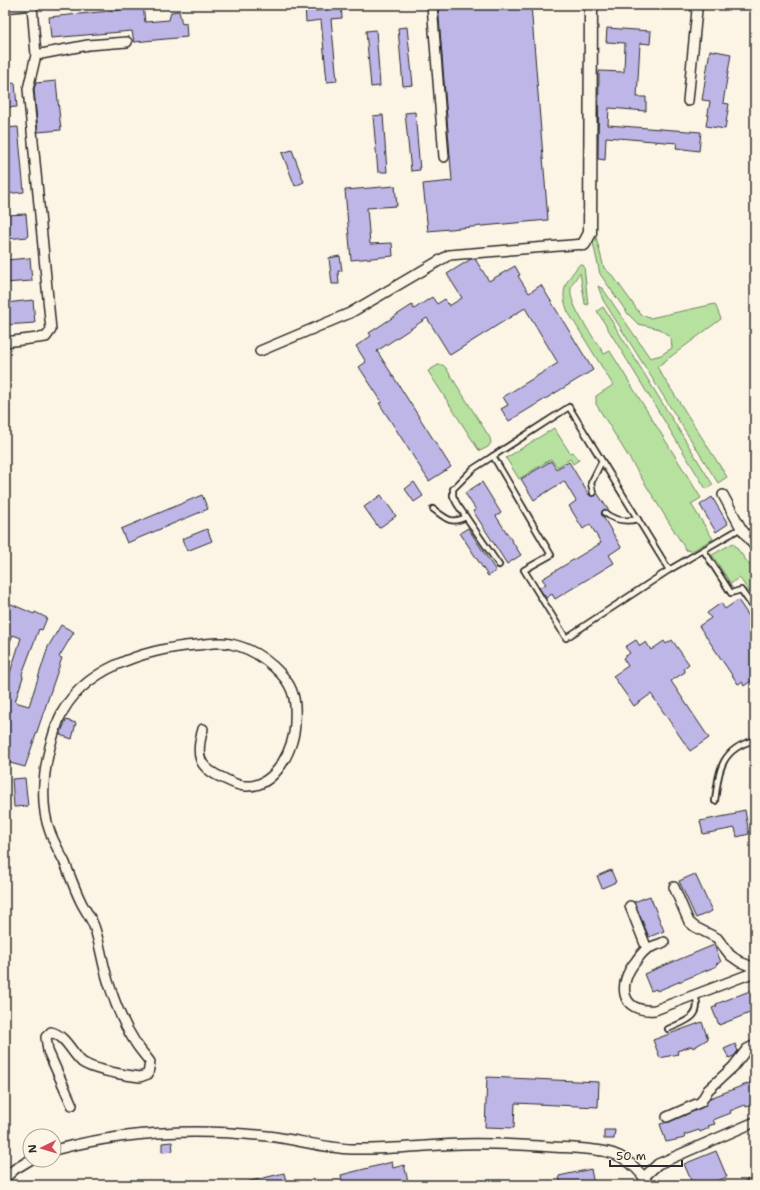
<svg xmlns="http://www.w3.org/2000/svg" width="760" height="1190" font-family="'Shantell Sans',sans-serif">
  <style>
    .green { fill: #b6e19f; stroke: #708665 }
    .building { fill: #bdb6e7; stroke: #2b2b2b }
    .lines { fill: none; stroke-linecap: round; stroke-linejoin: round }
    .lane-casing { stroke: #2b2b2b; stroke-width: 8 }
    .street-casing { stroke: #2b2b2b; stroke-width: 12 }
    .secondary-casing { stroke: #2b2b2b; stroke-width: 15 }
    .lane { stroke: #fcf5e5; stroke-width: 4.5 }
    .street { stroke: #fcf5e5; stroke-width: 9 }
    .secondary { stroke: #fcf5e5; stroke-width: 12 }
  </style>
  <rect width="100%" height="100%" fill="#fcf5e5"/>
  <filter id="ink" filterUnits="userSpaceOnUse"><feTurbulence type="fractalNoise" baseFrequency=".025" numOctaves="2"/><feDisplacementMap in="SourceGraphic" scale="8" xChannelSelector="R" yChannelSelector="G"/><feConvolveMatrix kernelMatrix="1 2 1 2 8 2 1 2 1" color-interpolation-filters="sRGB"/></filter>
  <g filter="url(#ink)">
    <g class="green">
      <polygon points="596,237 604,268 613,276 641,315 650,318 715,304 721,319 657,367 727,477 718,483 603,300 598,286 603,289 650,358 661,355 672,348 671,338 660,329 638,324 628,314 600,274 592,238"/>
      <path d="M 580,264 L 584,266 L 588,305 L 585,304 L 580,273 C 576,278 572,283 571,289 C 568,305 596,340 604,354 L 610,351 L 701,498 L 691,504 L 713,539 L 692,551 L 686,550 L 596,404 L 596,396 L 613,385 L 568,312 C 559,290 566,281 580,264 Z"/>
      <polygon points="603,307 713,485 706,489 597,311"/>
      <polygon points="438,365 443,365 446,368 490,438 491,443 488,447 480,451 478,449 428,371"/>
      <polygon points="554,428 570,453 573,452 579,460 573,464 570,459 557,467 551,459 519,479 506,458"/>
      <polygon points="733,543 755,572 755,600 739,577 731,584 712,555"/>
    </g>
    <g class="building">
      <polygon points="130,5 143,5 145,22 169,20 171,12 179,11 182,24 186,23 187,37 134,42 132,31 51,38 49,17 130,9"/>
      <polygon points="305,5 315,5 315,11 331,9 331,5 341,5 342,18 331,19 337,81 327,82 321,20 306,22"/>
      <polygon points="438,5 531,5 548,220 428,231 423,184 452,181"/>
      <polygon points="407,27 413,85 403,86 398,28"/>
      <polygon points="607,28 651,31 650,44 640,43 637,97 646,97 646,111 609,108 608,125 701,132 699,151 676,148 677,143 606,137 605,160 598,159 599,71 624,72 625,43 606,42"/>
      <polygon points="376,30 380,86 371,87 366,31"/>
      <polygon points="710,50 731,54 723,103 729,104 725,129 706,126 710,101 702,100"/>
      <polygon points="56,81 61,130 38,132 34,89 36,83"/>
      <polygon points="15,83 17,107 5,108 5,84"/>
      <polygon points="415,112 420,170 411,171 405,113"/>
      <polygon points="383,115 387,172 378,172 373,116"/>
      <polygon points="18,127 24,192 5,194 5,128"/>
      <polygon points="292,150 304,182 295,186 282,153"/>
      <polygon points="395,186 397,206 367,208 370,244 392,243 393,256 351,260 345,190"/>
      <polygon points="26,214 28,237 5,239 5,215"/>
      <polygon points="340,256 342,271 338,271 339,284 332,284 329,258"/>
      <polygon points="30,258 32,281 5,283 5,260"/>
      <polygon points="471,259 475,259 489,281 515,266 520,275 518,276 529,293 541,285 593,370 509,421 501,409 508,405 503,397 558,363 525,308 450,355 427,318 377,351 451,467 429,481 379,403 382,402 359,367 366,362 356,346 371,336 369,333 412,305 414,309 432,297 437,304 445,299 449,306 462,298 447,274"/>
      <polygon points="33,300 35,323 5,325 5,303"/>
      <polygon points="551,461 556,469 569,462 589,495 595,496 596,491 609,511 603,510 602,515 621,547 609,555 614,563 555,599 552,594 546,598 539,588 546,584 542,579 601,543 590,524 583,529 569,506 576,501 564,481 534,500 521,479"/>
      <polygon points="414,482 423,496 414,502 405,489"/>
      <polygon points="482,482 501,513 496,516 521,555 507,564 473,511 476,510 465,493"/>
      <polygon points="202,495 208,509 127,543 121,529"/>
      <polygon points="381,495 396,516 379,528 364,507"/>
      <polygon points="712,497 728,524 716,532 700,505"/>
      <polygon points="468,528 496,571 488,576 460,533"/>
      <polygon points="207,529 212,541 187,551 182,539"/>
      <polygon points="738,600 755,625 755,678 744,686 742,682 738,684 699,626 711,618 707,613 721,603 725,609"/>
      <polygon points="9,603 34,614 35,612 47,618 42,630 39,629 22,674 23,677 15,702 29,706 48,647 61,625 74,632 59,657 62,658 25,767 10,763 8,742 7,745 5,745 5,701 8,690 5,689 21,638 13,635 5,652 5,612"/>
      <polygon points="636,640 640,646 646,642 651,650 664,641 666,644 672,640 689,664 683,669 685,672 671,681 709,738 690,751 651,694 634,706 613,676 628,666 623,658 630,653 625,647"/>
      <polygon points="66,720 76,723 72,739 60,735"/>
      <polygon points="25,778 28,806 14,807 12,779"/>
      <polygon points="745,810 749,834 737,837 735,828 703,834 700,821 736,814 736,812"/>
      <polygon points="611,870 616,882 602,888 597,876"/>
      <polygon points="695,874 712,911 696,918 679,881"/>
      <polygon points="650,896 664,931 649,937 634,902"/>
      <polygon points="714,945 721,962 716,964 717,966 657,991 656,989 651,991 644,974"/>
      <polygon points="755,989 755,1011 719,1025 712,1008 717,1006 716,1004"/>
      <polygon points="702,1022 708,1039 693,1048 692,1046 677,1051 678,1054 660,1058 653,1040"/>
      <polygon points="735,1044 738,1051 734,1056 729,1058 724,1049"/>
      <polygon points="487,1077 599,1082 598,1107 515,1103 514,1128 485,1127"/>
      <polygon points="755,1081 755,1104 746,1107 745,1105 730,1111 731,1113 713,1120 715,1124 708,1126 709,1128 700,1132 699,1130 684,1135 685,1138 666,1142 660,1124 669,1122 703,1107 710,1098"/>
      <polygon points="604,1130 615,1130 614,1139 604,1139"/>
      <polygon points="172,1142 173,1151 162,1152 162,1143"/>
      <polygon points="716,1151 727,1177 706,1185 693,1185 684,1164"/>
      <polygon points="392,1162 393,1168 404,1165 409,1185 343,1185 341,1175"/>
      <polygon points="591,1169 594,1185 561,1185 559,1176"/>
      <polygon points="284,1173 287,1185 247,1185 247,1182"/>
    </g>
    <g class="lines">
      <g class="lane-casing">
        <g id="lane">
          <polyline points="493,456 551,555 524,570 566,638 669,570 741,528"/>
          <polyline points="593,493 591,483 602,461"/>
          <path d="M 433,509 C 446,518 450,525 466,517"/>
          <path d="M 605,513 C 615,521 626,522 638,519"/>
          <polyline points="704,551 731,593 741,590 755,610"/>
          <polyline points="499,565 457,504 453,496 453,489 473,469 569,407 669,570"/>
          <path d="M 715,801 C 719,771 720,749 755,740"/>
          <path d="M 668,1029 C 685,1021 703,1018 695,995"/>
        </g>
      </g>
      <g class="street-casing">
        <g id="street">
          <polyline points="432,5 444,157"/>
          <polyline points="5,8 32,5"/>
          <polyline points="36,55 88,45 127,42"/>
          <polyline points="688,101 697,10 693,5"/>
          <polyline points="5,342 46,337 51,330 28,89 36,55 32,6"/>
          <polyline points="260,351 350,313 449,255 584,244"/>
          <polyline points="723,495 741,528 755,547"/>
          <polyline points="674,887 689,922 695,927 717,938 730,955 740,962 755,968"/>
          <polyline points="630,906 647,949"/>
          <path d="M 664,942 C 658,945 652,946 647,949 C 642,952 639,957 636,961 C 617,984 620,1013 655,1010 L 755,972"/>
          <path d="M 72,1105 L 48,1051 L 46,1037 L 51,1032 C 65,1035 72,1053 82,1062 C 95,1071 125,1075 140,1077 L 148,1074 L 150,1062 C 145,1055 139,1049 135,1042 C 124,1025 116,1006 110,987 C 103,968 101,948 95,929 C 92,919 86,912 81,902 C 75,890 70,876 65,863 C 60,853 54,843 50,832 C 37,797 46,752 59,719 C 81,668 147,649 196,645 C 208,644 219,641 231,644 C 250,648 268,660 281,674 C 295,689 296,703 295,722 C 295,747 276,788 245,786 C 238,786 231,782 225,779 C 198,768 195,756 203,729"/>
          <polyline points="667,1117 701,1102 708,1090 733,1067 747,1049 755,1045"/>
          <path d="M 54,1150 C 124,1131 195,1128 267,1136 C 295,1139 324,1148 352,1149 C 389,1150 426,1145 463,1144 C 492,1143 522,1145 552,1147 C 570,1148 589,1148 607,1152 C 624,1155 640,1170 649,1185"/>
          <polyline points="644,1177 658,1164 755,1122"/>
          <polyline points="5,1178 15,1169 30,1160"/>
          <polyline points="749,1185 755,1182"/>
        </g>
      </g>
      <g class="secondary-casing">
        <polyline id="secondary" points="584,244 590,233 591,5"/>
      </g>
      <use href="#lane" class="lane"/>
      <use href="#street" class="street"/>
      <use href="#secondary" class="secondary"/>
    </g>
  </g>
  <rect width="760" height="1190" fill="none" stroke="#fcf5e5" stroke-width="20"/>
  <rect x="10" y="10" width="740" height="1170" fill="none" stroke="#2b2b2b" stroke-width="1.5" filter="url(#ink)"/>
  <g transform="translate(42 1148) rotate(265)"><circle r="19" fill="#fcf5e5" stroke="#a8a49b"/>
  <path d="M0-3L7 15L0 10L-7 15Z" fill="#d1495b"/>
  <text y="-6" font-size="11" font-weight="bold" text-anchor="middle" fill="#2b2b2b">N</text>
  </g>
  <path d="M610 1160v6h72v-6" fill="none" stroke="#2b2b2b" stroke-width="2"/>
  <text x="616" y="1160" font-size="12" fill="#2b2b2b" stroke="#fcf5e5" stroke-width="3" paint-order="stroke">50 m</text>
</svg>
